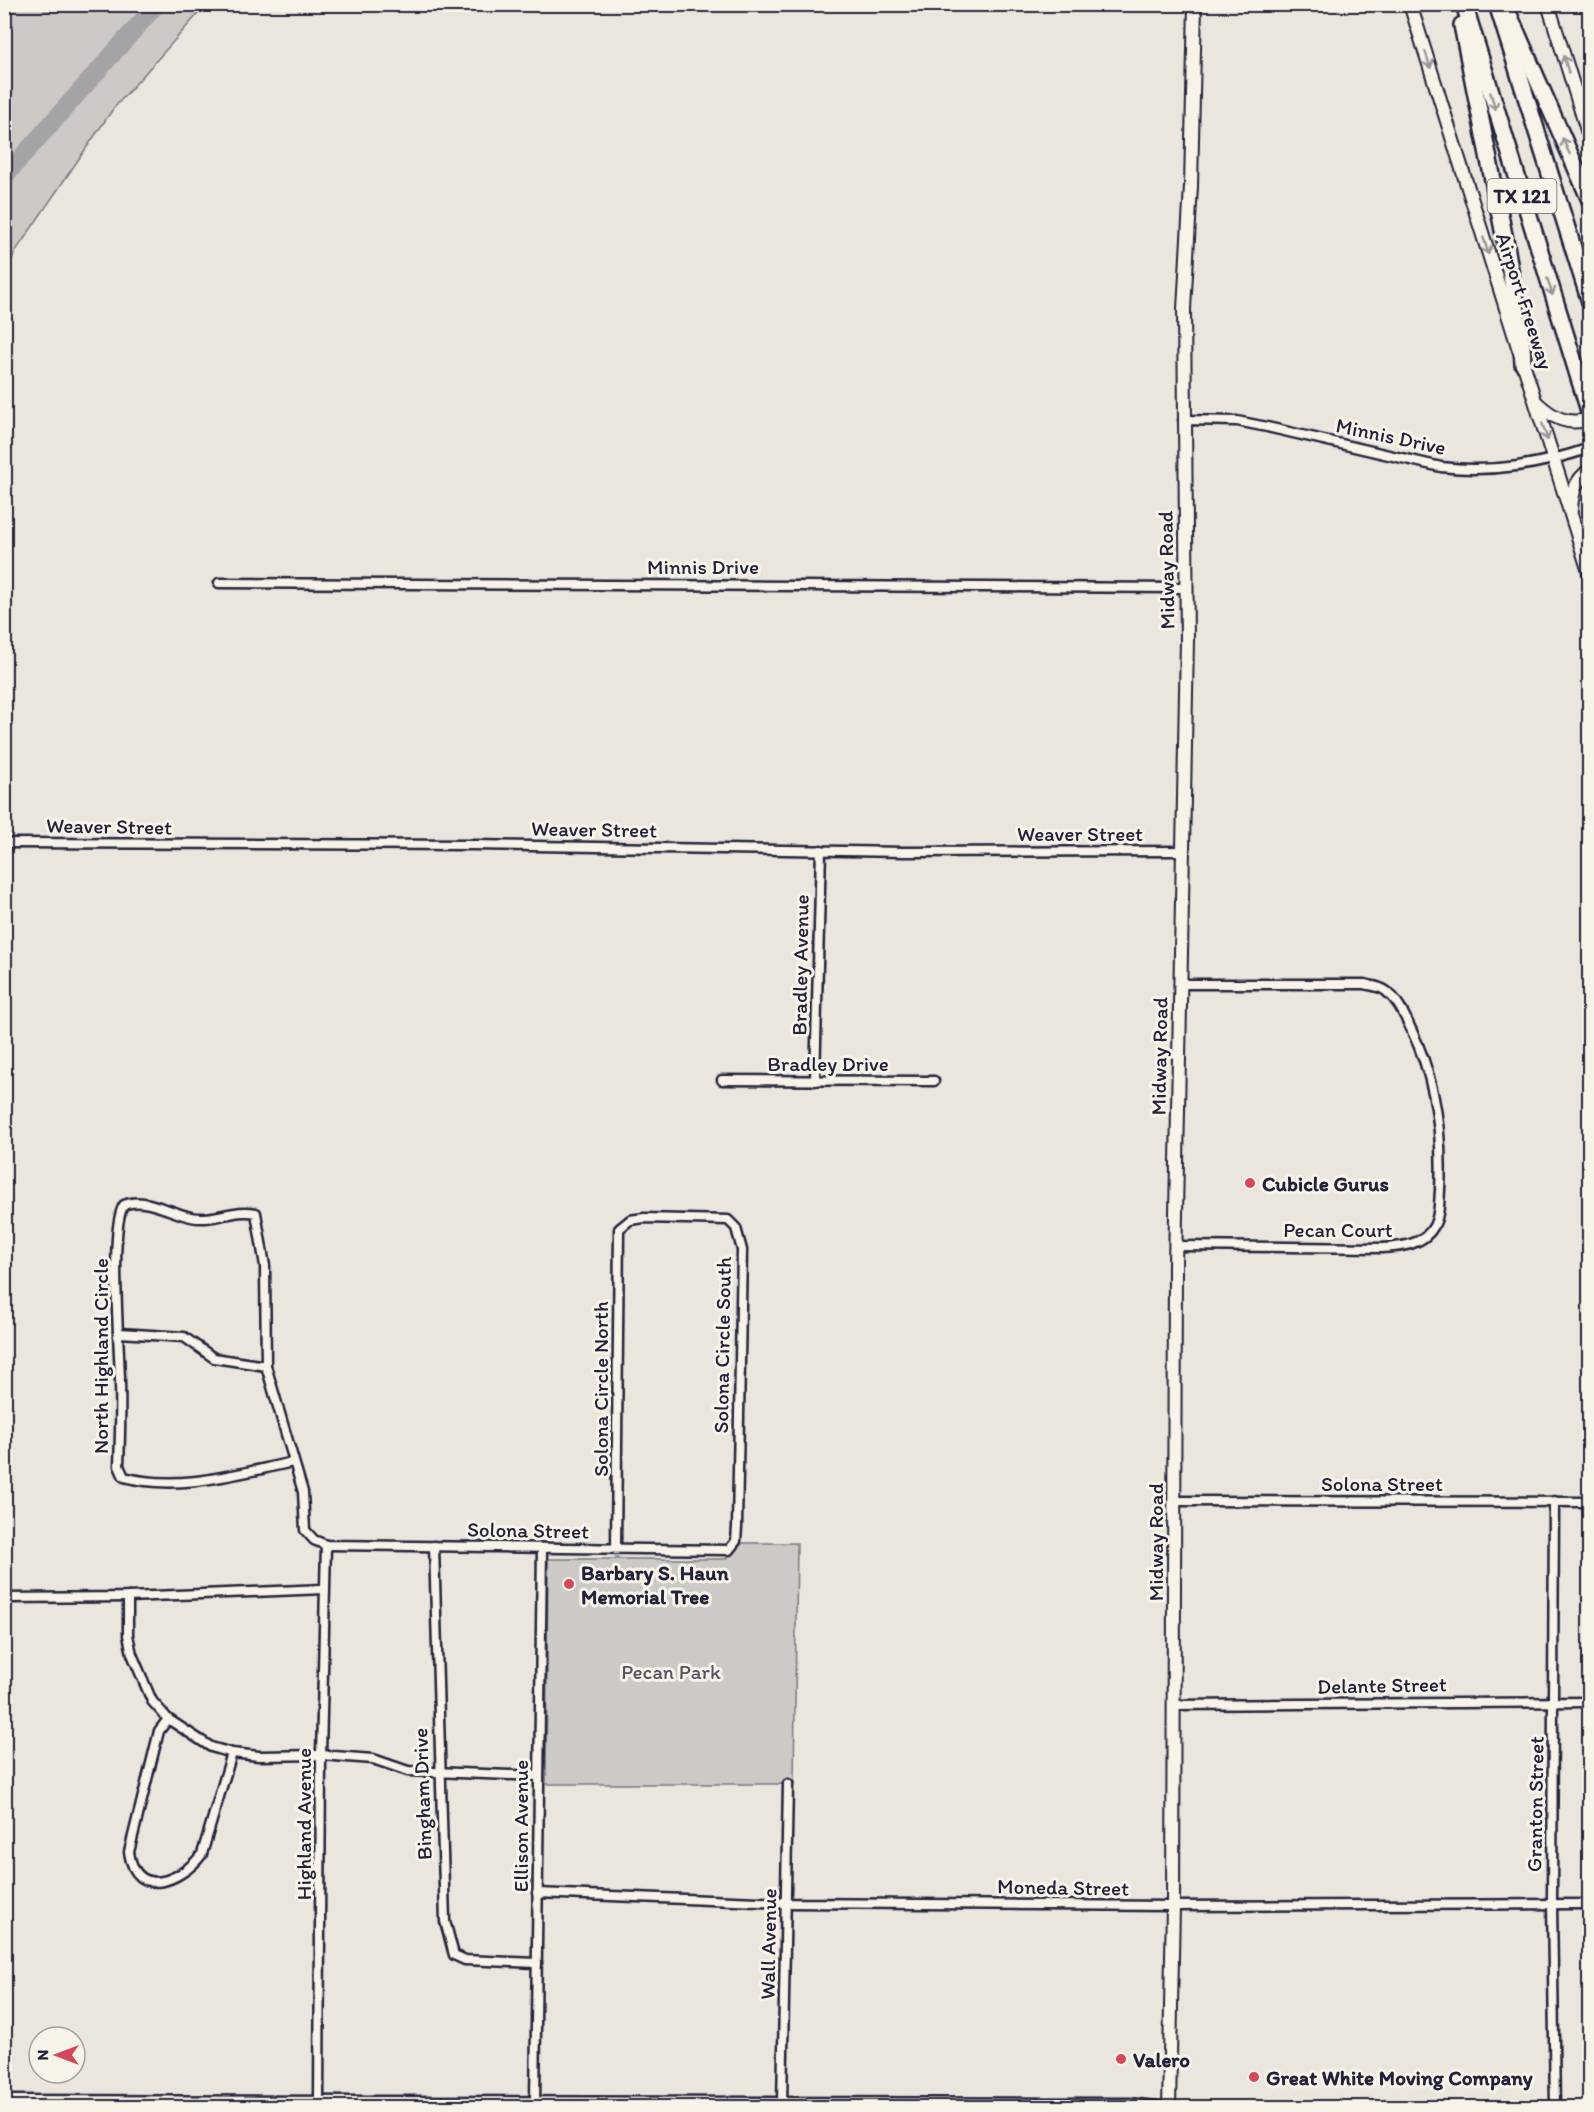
<svg xmlns="http://www.w3.org/2000/svg" width="1594" height="2112" font-family="Itim,sans-serif">
  <style>
    .green { fill: #cdc9c6; stroke: #787680; stroke-width: 1.5 }
    .lines { fill: none; stroke-linecap: round; stroke-linejoin: round }
    .river { stroke: #a6a3a6; stroke-width: 18 }
    .minor-casing { stroke: #22223b; stroke-width: 13 }
    .tertiary-casing { stroke: #22223b; stroke-width: 15 }
    .secondary-casing { stroke: #22223b; stroke-width: 16 }
    .motorway-casing { stroke: #22223b; stroke-width: 20 }
    .minor { stroke: #f7f3e8; stroke-width: 8 }
    .tertiary { stroke: #f7f3e8; stroke-width: 10 }
    .secondary { stroke: #f7f3e8; stroke-width: 12 }
    .motorway { stroke: #f7f3e8; stroke-width: 15 }
    .oneway { stroke: #97959a }
    .poi-dot { fill: #d1495b; stroke: #f7f3e8; stroke-width: 2 }
    .labels { text-anchor: middle; dominant-baseline: central; stroke-width: 6; stroke-linejoin: round; paint-order: stroke }
    .shield { fill: #f7f3e8; stroke: #62616f; stroke-width: 1.5 }
    .shield-label { font-size: 20px; font-weight: bold; fill: #22223b }
    .street-label { font-size: 21px; fill: #22223b; stroke: #f7f3e8 }
    .poi-label { font-size: 21px; font-weight: bold; fill: #22223b; stroke: #f7f3e8; text-anchor: start }
    .park-label { font-size: 21px; fill: #555465; stroke: #f7f3e8 }
  </style>
  <rect width="100%" height="100%" fill="#eae6de"/>
  <filter id="ink" filterUnits="userSpaceOnUse"><feTurbulence type="fractalNoise" baseFrequency=".0167" numOctaves="2"/><feDisplacementMap in="SourceGraphic" scale="12" xChannelSelector="R" yChannelSelector="G"/><feConvolveMatrix kernelMatrix="1 2 1 2 8 2 1 2 1" color-interpolation-filters="sRGB"/></filter>
  <g filter="url(#ink)">
    <g class="green">
      <polygon points="5,4 206,5 113,109 15,252 5,276"/>
      <polygon points="743,1543 797,1543 794,1784 546,1784 548,1559 725,1559"/>
    </g>
    <g class="lines">
      <polyline class="river" points="4,177 157,4"/>
      <g class="minor-casing">
        <g id="minor">
          <path d="M 1183,420 L 1237,421 L 1267,427 L 1441,467 C 1493,473 1540,465 1590,448"/>
          <polyline points="219,583 1186,588"/>
          <polyline points="4,843 475,845 904,852 1184,851"/>
          <polyline points="722,1080 934,1081"/>
          <polyline points="815,1081 821,850"/>
          <path d="M 1176,1246 L 1382,1248 C 1401,1247 1424,1245 1434,1226 C 1440,1215 1439,1201 1440,1190 C 1443,1133 1436,1080 1411,1029 C 1404,1015 1399,1001 1386,991 C 1380,986 1372,986 1364,984 L 1180,984"/>
          <polyline points="119,1333 184,1337 214,1358 266,1366"/>
          <path d="M 294,1462 C 239,1473 180,1492 124,1477 L 119,1466 C 120,1438 121,1411 120,1383 C 120,1352 109,1224 124,1205 C 143,1196 171,1213 191,1217 C 214,1222 234,1208 256,1213 L 265,1266 L 266,1366 L 303,1492 L 305,1530 L 314,1540 L 326,1545 L 729,1550 L 736,1541 L 737,1527 L 742,1250 L 736,1228 L 728,1220 L 644,1218 L 630,1220 L 619,1229 L 616,1550"/>
          <polyline points="1174,1501 1590,1502"/>
          <polyline points="1554,1501 1552,1903 1555,2108"/>
          <polyline points="434,1546 445,1921 454,1955 465,1960 537,1963"/>
          <polyline points="128,1597 128,1635 132,1654 152,1701 168,1719 211,1747 232,1753 259,1756 321,1755 373,1759 408,1771 538,1776"/>
          <polyline points="4,1598 128,1597 324,1589"/>
          <polyline points="1174,1705 1590,1702"/>
          <path d="M 168,1719 L 159,1731 L 129,1852 C 136,1900 181,1882 202,1854 L 232,1753"/>
          <polyline points="537,1893 786,1903 1173,1906 1590,1904"/>
          <polyline points="319,2103 321,1755 326,1545"/>
          <polyline points="535,2104 542,1548"/>
          <polyline points="782,2105 788,1784"/>
        </g>
      </g>
      <g class="tertiary-casing">
        <polyline id="tertiary" points="4,2101 1130,2104 1162,2108"/>
      </g>
      <g class="secondary-casing">
        <g id="secondary">
          <polyline points="1410,4 1590,575"/>
          <polyline points="1548,4 1590,140"/>
          <path d="M 1537,403 C 1553,418 1568,426 1590,419"/>
          <path d="M 1571,510 C 1572,493 1575,480 1590,470"/>
          <polyline points="1169,2108 1173,1906 1175,1266 1187,641 1184,309 1191,186 1195,4"/>
        </g>
      </g>
      <g class="motorway-casing">
        <g id="motorway">
          <polyline points="1464,4 1590,414"/>
          <polyline points="1497,4 1590,302"/>
          <polyline points="1507,10 1590,200"/>
          <polyline points="1462,25 1506,245 1522,342 1523,364"/>
        </g>
      </g>
      <use href="#minor" class="minor"/>
      <use href="#tertiary" class="tertiary"/>
      <use href="#secondary" class="secondary"/>
      <use href="#motorway" class="motorway"/>
    </g>
    <defs><path id="oneway-shaft" d="M-6 0H5M1.5-3L5.5 0L1.5 3" fill="none" stroke-width="1.6" stroke-linecap="round" stroke-linejoin="round" transform="scale(1.5)"/></defs>
    <g class="oneway">
      <use href="#oneway-shaft" transform="translate(1428 60) rotate(73)"/>
      <use href="#oneway-shaft" transform="translate(1566 64) rotate(-107)"/>
      <use href="#oneway-shaft" transform="translate(1493 101) rotate(73)"/>
      <use href="#oneway-shaft" transform="translate(1566 146) rotate(-114)"/>
      <use href="#oneway-shaft" transform="translate(1486 246) rotate(73)"/>
      <use href="#oneway-shaft" transform="translate(1550 287) rotate(73)"/>
      <use href="#oneway-shaft" transform="translate(1545 432) rotate(72)"/>
    </g>
  </g>
  <g class="poi-dot">
    <circle cx="1250" cy="1183" r="6"/>
    <circle cx="569" cy="1584" r="6"/>
    <circle cx="1121" cy="2059" r="6"/>
    <circle cx="1254" cy="2077" r="6"/>
  </g>
  <g class="labels">
    <rect class="shield" x="1487.5" y="179" width="69" height="34" rx="4.5"/>
    <g class="shield-label">
      <text x="1522" y="196">TX 121</text>
    </g>
    <g class="street-label">
      <text transform="translate(1525 301) rotate(72)">Airport Freeway</text>
      <text transform="translate(1391 436) rotate(12)">Minnis Drive</text>
      <text x="703" y="566">Minnis Drive</text>
      <text transform="translate(1166 570) rotate(-91)">Midway Road</text>
      <text transform="translate(109 826) rotate(1)">Weaver Street</text>
      <text transform="translate(594 829) rotate(1)">Weaver Street</text>
      <text x="1080" y="833">Weaver Street</text>
      <text transform="translate(800 965) rotate(-89)">Bradley Avenue</text>
      <text transform="translate(1159 1056) rotate(-89)">Midway Road</text>
      <text x="828" y="1063">Bradley Drive</text>
      <text x="1338" y="1229">Pecan Court</text>
      <text transform="translate(722 1345) rotate(-89)">Solona Circle South</text>
      <text transform="translate(100 1356) rotate(-90)">North Highland Circle</text>
      <text transform="translate(600 1389) rotate(-90)">Solona Circle North</text>
      <text x="1382" y="1483">Solona Street</text>
      <text transform="translate(528 1530) rotate(1)">Solona Street</text>
      <text transform="translate(1155 1542) rotate(-90)">Midway Road</text>
      <text transform="translate(1382 1685) rotate(-1)">Delante Street</text>
      <text transform="translate(422 1794) rotate(-92)">Bingham Drive</text>
      <text transform="translate(1535 1804) rotate(-89)">Granton Street</text>
      <text transform="translate(303 1824) rotate(-90)">Highland Avenue</text>
      <text transform="translate(520 1826) rotate(-90)">Ellison Avenue</text>
      <text transform="translate(1063 1887) rotate(1)">Moneda Street</text>
      <text transform="translate(768 1944) rotate(-89)">Wall Avenue</text>
    </g>
    <g class="poi-label">
      <text x="1262" y="1183">Cubicle Gurus</text>
      <text x="581" y="1572">Barbary S. Haun<tspan x="581" dy="24">Memorial Tree</tspan></text>
      <text x="1133" y="2059">Valero</text>
      <text x="1266" y="2077">Great White Moving Company</text>
    </g>
    <g class="park-label">
      <text x="671" y="1671">Pecan Park</text>
    </g>
  </g>
  <rect width="1594" height="2112" fill="none" stroke="#f7f3e8" stroke-width="24"/>
  <rect x="12" y="12" width="1570" height="2088" fill="none" stroke="#22223b" stroke-width="2" filter="url(#ink)"/>
  <g transform="translate(57 2055) rotate(270)"><circle r="28" fill="#f7f3e8" stroke="#a29fa3" stroke-width="1.5"/>
  <path d="M0-4.5L10 22L0 15L-10 22Z" fill="#d1495b"/>
  <text y="-9" font-size="16" font-weight="bold" text-anchor="middle" fill="#22223b">N</text>
  </g>
</svg>
